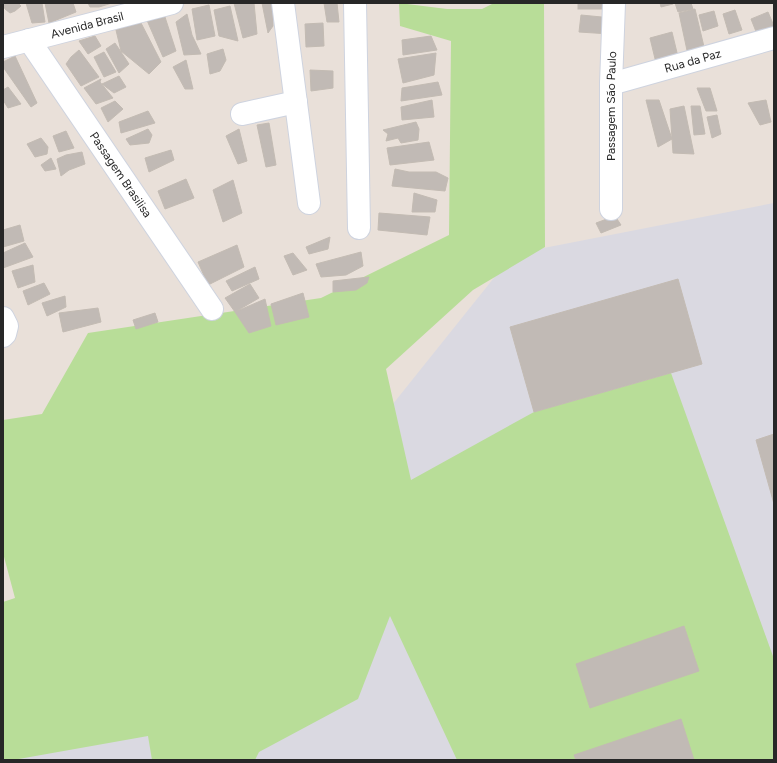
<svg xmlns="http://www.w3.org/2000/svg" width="777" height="763" font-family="Figtree,sans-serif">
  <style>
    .industrial { fill: #dad9e1 }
    .green { fill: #b8dd98 }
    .building { fill: #c1bab5; stroke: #c3bbb3 }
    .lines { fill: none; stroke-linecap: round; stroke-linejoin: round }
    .minor-casing { stroke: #ced3df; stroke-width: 24 }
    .minor { stroke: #fff; stroke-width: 22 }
    .labels { text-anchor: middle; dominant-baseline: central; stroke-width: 3; stroke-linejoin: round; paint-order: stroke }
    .street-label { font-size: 12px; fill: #272727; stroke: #fff }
  </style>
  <rect width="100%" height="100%" fill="#e9e0d9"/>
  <polygon class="industrial" points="774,203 774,760 3,760 3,754 156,700 513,254"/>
  <polygon class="green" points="399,3 447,9 482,9 494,3 544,3 545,247 473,290 386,369 411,480 534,412 671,373 774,659 774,760 457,760 390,616 358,699 259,752 255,760 152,760 148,736 13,760 3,760 3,602 15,598 3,553 3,420 42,414 88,333 321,298 449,235 451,41 400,26"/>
  <g class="building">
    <polygon points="3,3 18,3 21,6 15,11 10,13 5,9"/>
    <polygon points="26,3 42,3 45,22 32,23"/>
    <polygon points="45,3 73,3 76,12 49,23"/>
    <polygon points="88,3 112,3 99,7 90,7"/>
    <polygon points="234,3 254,3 257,34 243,38"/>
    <polygon points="262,3 273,3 273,26 268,33"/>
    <polygon points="324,3 337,3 339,22 327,22"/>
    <rect x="578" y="3" width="33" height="6"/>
    <polygon points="660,3 673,3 673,4 661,7"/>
    <polygon points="675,3 691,3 693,9 678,12"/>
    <polygon points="209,5 215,36 197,40 192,9"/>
    <polygon points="230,6 238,41 219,36 214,10"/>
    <polygon points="695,9 705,51 688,55 679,13"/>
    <polygon points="735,10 742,30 729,34 723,14"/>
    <polygon points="714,11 718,26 703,31 699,15"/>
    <polygon points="768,12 774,26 774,33 759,39 751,19"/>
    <polygon points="164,14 176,51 163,57 146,18"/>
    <polygon points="187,14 192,35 201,54 184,55 176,22"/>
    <polygon points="581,15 612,18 610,34 579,32"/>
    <polygon points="140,21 161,62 149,74 121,51 116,30"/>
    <polygon points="323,23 324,46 306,47 305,24"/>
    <polygon points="672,32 679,61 657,67 650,38"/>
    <polygon points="95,36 101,46 88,54 79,41"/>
    <polygon points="431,36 437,50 403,55 402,40"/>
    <polygon points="115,43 129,64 119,73 106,49"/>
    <polygon points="223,49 226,60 220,71 210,74 207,54"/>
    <polygon points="79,50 99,77 81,86 66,64 71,57"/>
    <polygon points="104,52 116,72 104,77 94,57"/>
    <polygon points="436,53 434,75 403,83 398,59"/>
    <polygon points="15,56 37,103 31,107 3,67 3,62"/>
    <polygon points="186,60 193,89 185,89 173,67"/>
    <polygon points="310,70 333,71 333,88 311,91"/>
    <polygon points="119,76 126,87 114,93 102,84"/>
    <polygon points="101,79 100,82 113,98 96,104 84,88"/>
    <polygon points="438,82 442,95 401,101 402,88"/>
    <polygon points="8,87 21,104 8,108 3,100 3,90"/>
    <polygon points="697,88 710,88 717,111 706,111"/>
    <polygon points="432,100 434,117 402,120 401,107"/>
    <polygon points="646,100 659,100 672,139 658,147"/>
    <polygon points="766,100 771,122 760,125 748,103"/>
    <polygon points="115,101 123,109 108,122 101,108"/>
    <polygon points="684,106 694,154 673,153 670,109"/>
    <polygon points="691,106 700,106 705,134 694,135"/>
    <polygon points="148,111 155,123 121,133 119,122"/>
    <polygon points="717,115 721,134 712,138 707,117"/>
    <polygon points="416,122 419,129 418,140 401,143 398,138 386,141 388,134 383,130"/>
    <polygon points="269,123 276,165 266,167 257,125"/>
    <polygon points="148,129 152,135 149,143 130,145 126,139"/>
    <polygon points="239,129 247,161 238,164 226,136"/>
    <polygon points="66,131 74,148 59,152 53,136"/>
    <polygon points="41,138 48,147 47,154 35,157 27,144"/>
    <polygon points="429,142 434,160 390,165 387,148"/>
    <polygon points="171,150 174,160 149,172 145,158"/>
    <polygon points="82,152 85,164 69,170 61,176 57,159 66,155"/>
    <polygon points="51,158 56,169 45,171 41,165"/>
    <polygon points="395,169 409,172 436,172 448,178 445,191 392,186"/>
    <polygon points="186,179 194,198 165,209 158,191"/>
    <polygon points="233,180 242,213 223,222 213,190"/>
    <polygon points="414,193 437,200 435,212 412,212"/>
    <polygon points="379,213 430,217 427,235 378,230"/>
    <polygon points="615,216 621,225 601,233 596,223"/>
    <polygon points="20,225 24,241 3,247 3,230"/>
    <polygon points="330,237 328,249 309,254 306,247"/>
    <polygon points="25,243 33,257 3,268 3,253"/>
    <polygon points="237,245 244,267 208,285 198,262"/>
    <polygon points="361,252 363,266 346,275 321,277 316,264"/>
    <polygon points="293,253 307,270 293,275 284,256"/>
    <polygon points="33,265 35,282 18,288 12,271"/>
    <polygon points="255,267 259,279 232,291 226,281"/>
    <polygon points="369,277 367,283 356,290 333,292 333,281"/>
    <polygon points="678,279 702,364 534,412 510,327"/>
    <polygon points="44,283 50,294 28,305 23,291"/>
    <polygon points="250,284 259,298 235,312 225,298"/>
    <polygon points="303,293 309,317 276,325 271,304"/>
    <polygon points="65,296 66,307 47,316 42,303"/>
    <polygon points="265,299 271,326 249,333 235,312"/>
    <polygon points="98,308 101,322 63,332 59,313"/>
    <polygon points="155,313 158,322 136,329 133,320"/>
    <polygon points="774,434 774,504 756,440"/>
    <polygon points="684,626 699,671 590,708 576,664"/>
    <polygon points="681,719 694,760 576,760 574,755"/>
  </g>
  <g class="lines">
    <g class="minor-casing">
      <g id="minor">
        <polyline points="283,3 309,203"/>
        <polyline points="355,3 359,228"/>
        <path id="s1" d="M 29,40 L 212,309"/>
        <path id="s2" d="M 3,47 L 172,3"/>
        <path id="s3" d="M 611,84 L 774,38"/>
        <polyline points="242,114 296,102"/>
        <path id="s4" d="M 611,209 L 611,84 L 614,3"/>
        <polyline points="3,318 7,326 5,334 3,336"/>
      </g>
    </g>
    <use href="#minor" class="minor"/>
  </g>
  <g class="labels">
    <g class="street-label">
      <text stroke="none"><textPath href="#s2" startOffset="87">Avenida Brasil</textPath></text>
      <text stroke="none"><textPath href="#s3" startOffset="85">Rua da Paz</textPath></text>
      <text stroke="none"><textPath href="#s4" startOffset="103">Passagem São Paulo</textPath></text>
      <text stroke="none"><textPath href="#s1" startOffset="163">Passagem Brasilisa</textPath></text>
    </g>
  </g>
  <rect width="777" height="763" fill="none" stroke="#272727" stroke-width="8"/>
</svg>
